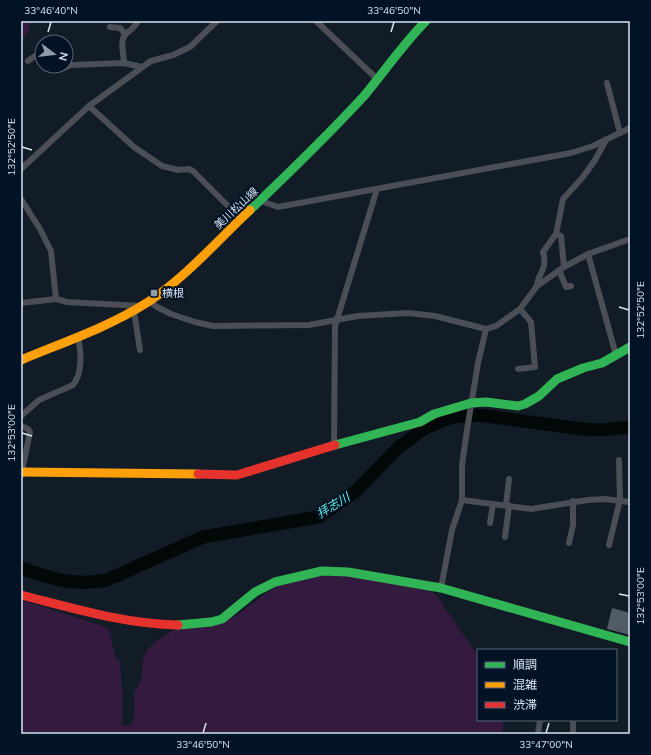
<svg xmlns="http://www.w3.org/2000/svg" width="651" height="755" font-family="Mulish,'Noto Sans JP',sans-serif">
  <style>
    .green { fill: #351a3f }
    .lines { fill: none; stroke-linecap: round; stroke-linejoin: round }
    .river { stroke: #020708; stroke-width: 13 }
    .building { fill: #515c64 }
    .street { stroke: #4b4e54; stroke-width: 6 }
    .fast { stroke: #30b455; stroke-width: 9 }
    .slow { stroke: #ff9f0a; stroke-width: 9 }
    .jam { stroke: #e5322d; stroke-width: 9 }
    .ticks { fill: none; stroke: #d7e3f1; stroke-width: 1.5 }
    .poi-dot { fill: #929daa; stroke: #021326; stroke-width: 1.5 }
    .labels { text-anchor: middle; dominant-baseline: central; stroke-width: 4; stroke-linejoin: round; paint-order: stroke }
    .street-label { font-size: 11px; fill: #d7e3f1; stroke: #021326 }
    .poi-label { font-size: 11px; fill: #d7e3f1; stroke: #021326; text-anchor: start }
    .water-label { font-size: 12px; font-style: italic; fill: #5cf1e3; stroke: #021326 }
    .neatline { fill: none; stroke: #d7e3f1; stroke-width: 1.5 }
    .ticks-label { font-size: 10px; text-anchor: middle; fill: #d7e3f1 }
  </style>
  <rect width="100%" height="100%" fill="#121c27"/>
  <g class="green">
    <polygon points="21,21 30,21 29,31 21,40"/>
    <polygon points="323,576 349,576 430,591 437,596 478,656 478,720 501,720 504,726 501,734 21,734 21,600 106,627 110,632 115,657 120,661 122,695 122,725 130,726 135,715 134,692 142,679 143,660 147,650 155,642 178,627 218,623 237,615 279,584 296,579"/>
  </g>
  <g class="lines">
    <path class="river" d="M 21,568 C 52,579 74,586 107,580 L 203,537 L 319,517 L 356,491 L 399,447 L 425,428 L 452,417 L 479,415 L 582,429 L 601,430 L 630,427"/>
  </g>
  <polygon class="building" points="612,608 630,613 630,635 607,629"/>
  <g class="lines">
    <g class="street">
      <polyline points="316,21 376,78"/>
      <polyline points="110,27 120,28 125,34"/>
      <polyline points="28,61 35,56 42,56"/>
      <path d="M 124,63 C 124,56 119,39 126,34 C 131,29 133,29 137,23"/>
      <polyline points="55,66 61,69 71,65 124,63 142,67"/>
      <polyline points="607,83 620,133"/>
      <polyline points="89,106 134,147 162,166 178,170 189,169 193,171 241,219"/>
      <polyline points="21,169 89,106 151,61 173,55 190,47 217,21"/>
      <polyline points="21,199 40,229 51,251 56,299"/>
      <polyline points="261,201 278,207 571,153 593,146 630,128"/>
      <polyline points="556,234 561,236 564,267"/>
      <polyline points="588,254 616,355"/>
      <polyline points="559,270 566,287 571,286"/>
      <path d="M 537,286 C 538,271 548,272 543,252 L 556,234 L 563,199 L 583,177 L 595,160 L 606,140"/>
      <polyline points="149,301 157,307 171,314 195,322 213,326 309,325 358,316 408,313 435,316 486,329 496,326 520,309 537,286 564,267 588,254 630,239"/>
      <polyline points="21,303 56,299 67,302 141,306"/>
      <polyline points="134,311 140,350"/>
      <polyline points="518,369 535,367 531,322 520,309"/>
      <path d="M 21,416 L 39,400 L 73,385 C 83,373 81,351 78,337"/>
      <polyline points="21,426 28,429 30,432 21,476"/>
      <polyline points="334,445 335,326 377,189"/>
      <polyline points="462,500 531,509 588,500 604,499 630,502"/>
      <polyline points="506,505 509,479"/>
      <polyline points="490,523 493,504"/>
      <polyline points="505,537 509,506"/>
      <polyline points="569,543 573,525 573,501"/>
      <polyline points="609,545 620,500 619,460"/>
      <polyline points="441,588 452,530 462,500 462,465 467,430 478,363 486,329"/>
      <polyline points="538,734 540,720"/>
      <polyline points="573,734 573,720"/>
    </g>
    <g class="fast">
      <path d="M 250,210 C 289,173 327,136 364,96 C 385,71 403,44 426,21"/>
      <polyline points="335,445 420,422 434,414 471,403 486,402 518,406 525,404 539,396 557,379 583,368 602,363 630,347"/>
      <polyline points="178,625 211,622 222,619 255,592 275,582 322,571 348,572 441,588 630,642"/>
    </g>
    <g class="slow">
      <path d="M 21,360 C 64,342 109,327 148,302 C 186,277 217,241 250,210"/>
      <polyline points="22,472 198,474"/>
    </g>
    <g class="jam">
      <polyline points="198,474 237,475 335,445"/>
      <path d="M 21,595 C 72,608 125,624 178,625"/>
    </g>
  </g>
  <path class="ticks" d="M 48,32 L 51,22M 391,32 L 394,22M 22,147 L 32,150M 619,307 L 629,310M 22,433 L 32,436M 619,594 L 629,596M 203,733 L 206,723M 546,733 L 549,723"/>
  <rect class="poi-dot" x="150" y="289" width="8" height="8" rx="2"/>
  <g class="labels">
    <g class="street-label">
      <text transform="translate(236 208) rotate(-43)">美川松山線</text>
    </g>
    <g class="poi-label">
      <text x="162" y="293">横根</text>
    </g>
    <g class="water-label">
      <text transform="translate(333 505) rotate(-32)">拝志川</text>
    </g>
  </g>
  <rect width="651" height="755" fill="none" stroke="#021326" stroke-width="44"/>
  <rect x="477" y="649" width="140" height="72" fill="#021326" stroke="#576677"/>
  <rect x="485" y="662" width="20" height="6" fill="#30b455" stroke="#576677"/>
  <text x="513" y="669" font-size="12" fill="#d7e3f1">順調</text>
  <rect x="485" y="682" width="20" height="6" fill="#ff9f0a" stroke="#576677"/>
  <text x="513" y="689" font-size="12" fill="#d7e3f1">混雑</text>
  <rect x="485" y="702" width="20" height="6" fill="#e5322d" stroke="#576677"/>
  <text x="513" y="709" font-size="12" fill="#d7e3f1">渋滞</text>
  <g transform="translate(54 54) rotate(105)"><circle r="19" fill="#021326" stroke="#576677"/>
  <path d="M0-3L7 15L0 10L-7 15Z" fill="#929daa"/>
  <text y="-6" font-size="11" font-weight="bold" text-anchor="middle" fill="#d7e3f1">N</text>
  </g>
  <rect x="22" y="22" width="607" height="711" class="neatline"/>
  <g class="ticks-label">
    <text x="51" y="14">33°46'40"N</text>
    <text x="394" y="14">33°46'50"N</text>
    <text transform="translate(11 147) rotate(-90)" y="4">132°52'50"E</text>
    <text transform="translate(640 310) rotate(-90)" y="4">132°52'50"E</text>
    <text transform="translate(11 433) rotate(-90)" y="4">132°53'00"E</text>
    <text transform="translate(640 596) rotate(-90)" y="4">132°53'00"E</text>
    <text x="203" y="748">33°46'50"N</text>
    <text x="546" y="748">33°47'00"N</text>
  </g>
</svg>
